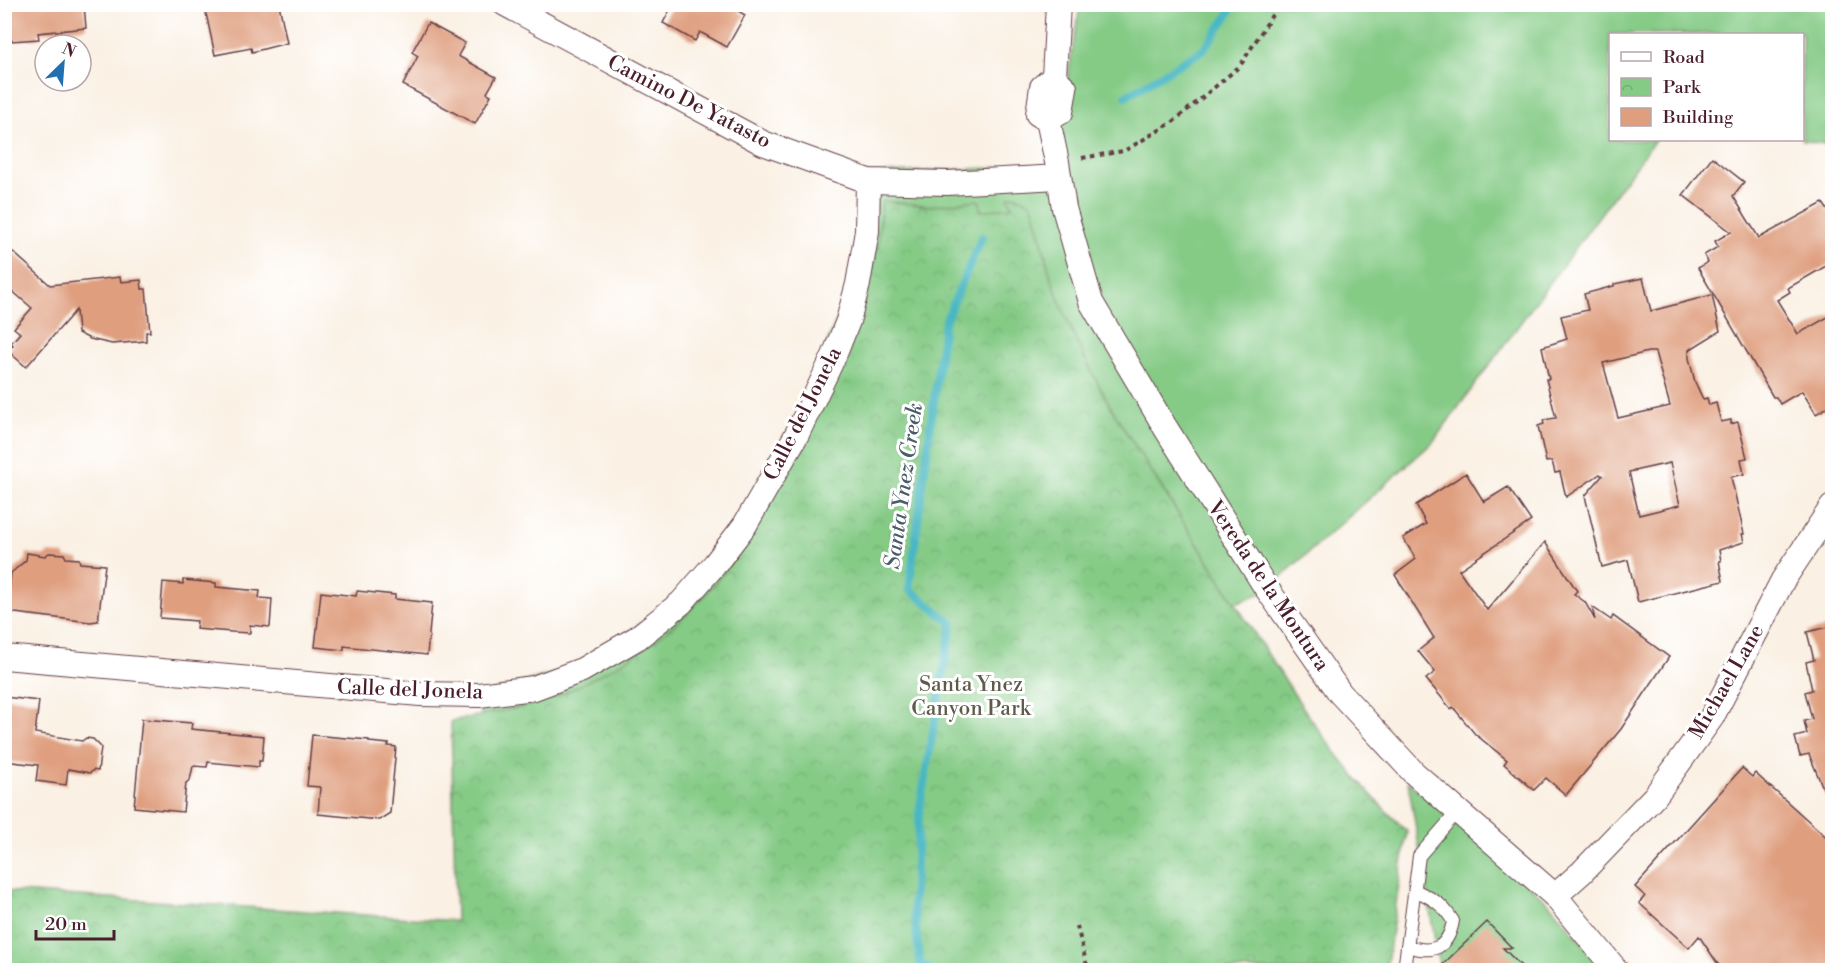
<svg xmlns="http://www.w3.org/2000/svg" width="1837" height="975" font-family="'Libre Bodoni',serif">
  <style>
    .green { fill: #85cb86; stroke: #687558; stroke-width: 1.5 }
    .park { fill: url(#park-crowns); stroke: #687558; stroke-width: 1.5 }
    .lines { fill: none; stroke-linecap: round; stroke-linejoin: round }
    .stream { stroke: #49b7c3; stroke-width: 8 }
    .building { fill: #df9f7f; fill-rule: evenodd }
    .service-casing { stroke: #643e47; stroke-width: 14 }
    .minor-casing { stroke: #643e47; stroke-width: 26 }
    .path { stroke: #643e47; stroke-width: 4; stroke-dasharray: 4.5 4.5; stroke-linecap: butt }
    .service { stroke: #fff; stroke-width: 12 }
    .minor { stroke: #fff; stroke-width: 24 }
    .labels { text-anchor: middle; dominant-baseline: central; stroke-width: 6; stroke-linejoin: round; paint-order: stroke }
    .street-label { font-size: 21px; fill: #4a1f2b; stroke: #fff }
    .park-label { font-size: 21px; fill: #5f5b4b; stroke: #fff }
    .water-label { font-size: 22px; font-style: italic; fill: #4a5c68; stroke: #fff }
  </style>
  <defs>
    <pattern id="park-crowns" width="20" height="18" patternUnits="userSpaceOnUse" patternTransform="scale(1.5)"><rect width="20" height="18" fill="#85cb86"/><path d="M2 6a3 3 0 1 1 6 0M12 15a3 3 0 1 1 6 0" fill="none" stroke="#74ae74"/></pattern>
  </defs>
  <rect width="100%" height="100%" fill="#fff"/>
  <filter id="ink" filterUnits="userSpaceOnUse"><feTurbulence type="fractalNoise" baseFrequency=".0167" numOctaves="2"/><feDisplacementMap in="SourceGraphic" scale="12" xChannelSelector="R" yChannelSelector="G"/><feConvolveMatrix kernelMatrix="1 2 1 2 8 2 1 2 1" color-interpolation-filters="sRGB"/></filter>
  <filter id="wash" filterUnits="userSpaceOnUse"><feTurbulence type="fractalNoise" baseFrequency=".008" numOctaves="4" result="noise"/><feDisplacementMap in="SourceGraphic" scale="24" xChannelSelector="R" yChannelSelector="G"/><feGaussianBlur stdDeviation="1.35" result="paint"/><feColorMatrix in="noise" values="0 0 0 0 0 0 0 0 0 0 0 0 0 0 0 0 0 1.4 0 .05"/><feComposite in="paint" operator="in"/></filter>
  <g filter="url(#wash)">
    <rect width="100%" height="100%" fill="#faf0e3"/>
    <g class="green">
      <polygon points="1080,5 1832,5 1832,145 1801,140 1802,140 1802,34 1610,34 1610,140 1655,140 1432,443 1264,592 500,888 479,695 578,666 676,599 738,520 790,430 852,283 863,174 1053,165"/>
      <polygon points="1408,782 1549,903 1605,970 1440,970"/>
    </g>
    <path class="park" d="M 1013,195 L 1031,203 C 1041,229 1044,257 1053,283 C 1070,333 1094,379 1121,424 C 1162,488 1203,553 1244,617 C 1292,692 1340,770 1407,831 L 1386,970 L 5,970 L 4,891 L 456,921 L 451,721 C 481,715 512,710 541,702 C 561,696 580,685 599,675 C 657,645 697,610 736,556 L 834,385 L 851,346 L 863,308 L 877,250 L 882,201 L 931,206 L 977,200 L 980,202 L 981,211 L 1012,207 L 1008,197 Z"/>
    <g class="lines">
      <g class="stream">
        <polyline points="1126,96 1203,50 1229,14 1232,4"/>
        <polyline points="931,970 920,963 913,904 920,806 952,623 909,589 944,324 982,237"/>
      </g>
    </g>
    <g id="blocks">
      <g class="building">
        <polygon points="4,4 84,4 86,28 38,33 39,39 11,41 10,36 4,36"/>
        <polygon points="204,4 279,4 287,43 252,52 251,48 215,55"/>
        <polygon points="673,4 741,4 738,11 745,15 727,47 700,32 695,41 663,23"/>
        <polygon points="428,23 465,43 458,56 496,77 487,93 491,95 475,124 403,85 418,56 412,52"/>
        <polygon points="1712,157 1744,182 1733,196 1759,238 1823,203 1833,218 1833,262 1788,288 1790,292 1777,300 1798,334 1833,314 1833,404 1816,414 1802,391 1780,404 1776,397 1773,397 1698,268 1708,262 1704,255 1718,247 1715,241 1731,232 1683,195"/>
        <polygon points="4,244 50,285 120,277 121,282 141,280 142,289 146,289 150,332 146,332 146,341 112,344 90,339 78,333 76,310 26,367 8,351 13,345 11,343 20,333 14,328 32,308 4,284"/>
        <path d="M 1643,278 L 1651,311 L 1712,295 L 1720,331 L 1689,350 L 1689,358 L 1695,382 L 1703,399 L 1707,398 L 1709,405 L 1716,403 L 1721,422 L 1731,420 L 1731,424 L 1738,422 L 1747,458 L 1741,459 L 1744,474 L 1731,477 L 1744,534 L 1742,534 L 1744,542 L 1719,550 L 1721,561 L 1719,561 L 1723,581 L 1638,602 L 1628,560 L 1602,567 L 1585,496 L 1602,476 L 1600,474 L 1566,497 L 1560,472 L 1555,473 L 1552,461 L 1546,462 L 1538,426 L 1544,424 L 1543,420 L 1556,418 L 1546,379 L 1549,379 L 1542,347 L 1567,339 L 1561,316 L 1588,310 L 1584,294 L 1614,286 L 1614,284 ZM 1648,352 L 1655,352 L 1670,406 L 1618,418 L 1603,363 ZM 1670,463 L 1680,505 L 1639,515 L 1629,472 Z"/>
        <polygon points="1466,473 1484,502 1508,487 1531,521 1459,570 1487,610 1545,542 1577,591 1574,594 1585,602 1595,620 1592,607 1611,620 1613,616 1669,657 1621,729 1566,795 1546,778 1534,790 1504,764 1507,760 1475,734 1453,707 1451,709 1426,679 1435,672 1418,651 1434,638 1395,575 1416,559 1403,538 1426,524 1416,505"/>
        <polygon points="27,553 45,556 49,553 64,554 66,558 79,559 80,563 105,565 98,621 90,622 7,612 11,573 26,560"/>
        <polygon points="183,580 216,583 216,587 260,591 259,598 272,599 270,627 250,625 250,633 232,632 196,629 197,621 160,618 163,582 183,584"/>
        <polygon points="357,591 395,595 395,599 432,603 427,655 344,646 344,650 315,647 321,592 356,596"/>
        <polygon points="1833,626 1833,810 1832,810 1809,754 1800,756 1795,737 1807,734 1804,721 1812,719 1805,692 1812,690 1806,662 1814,660 1807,632"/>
        <polygon points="4,697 39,701 35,733 82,741 86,738 93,739 101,747 98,771 93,770 90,773 68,769 66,785 36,781 38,765 4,761 9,727 4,726"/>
        <polygon points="142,719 192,723 191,729 264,736 262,761 259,761 259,767 208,762 207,767 193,766 190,780 186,783 183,812 134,807"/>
        <polygon points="312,735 369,740 369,742 389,744 388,746 396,747 390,813 379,820 318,814 320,787 307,786"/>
        <polygon points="1742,768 1752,777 1755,773 1833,843 1833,970 1722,970 1699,936 1689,948 1639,903 1645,896 1635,887"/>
        <polygon points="1487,922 1512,948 1503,948 1525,970 1437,970"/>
      </g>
    </g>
  </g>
  <g filter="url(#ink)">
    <use href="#blocks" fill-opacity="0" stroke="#643e47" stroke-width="1.5"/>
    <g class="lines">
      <g class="service-casing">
        <g id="service">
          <path d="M 1407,946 C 1433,954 1448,949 1453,921 C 1442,903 1433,899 1415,890"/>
          <polyline points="1404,970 1419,856 1458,811"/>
        </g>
      </g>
      <g class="minor-casing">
        <g id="minor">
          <polyline points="505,4 763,143 868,181 947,183 1059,177"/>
          <polyline points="1054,77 1042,87 1038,114 1048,120 1057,162 1064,208 1091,302 1165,427 1265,586 1340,693 1414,773 1555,896 1616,970"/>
          <polyline points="1048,120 1061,112 1065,88 1054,77 1058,4"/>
          <polyline points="4,657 420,694 479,695 534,688 582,670 637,638 681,603 715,564 745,525 797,434 834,356 848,321 858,284 867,231 868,181"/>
          <polyline points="1555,896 1582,872 1655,796 1712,717 1783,580 1832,507"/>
        </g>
      </g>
      <g class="path">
        <polyline points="1082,158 1124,151 1173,122 1240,66 1279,4"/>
        <polyline points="1077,926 1088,970"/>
      </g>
      <use href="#service" class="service"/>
      <use href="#minor" class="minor"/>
    </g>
  </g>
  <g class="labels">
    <g class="street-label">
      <text transform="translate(689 102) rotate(27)">Camino De Yatasto</text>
      <text transform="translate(803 414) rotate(-63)">Calle del Jonela</text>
      <text transform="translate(1268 586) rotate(56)">Vereda de la Montura</text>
      <text transform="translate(1727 682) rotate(-60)">Michael Lane</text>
      <text transform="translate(410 690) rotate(2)">Calle del Jonela</text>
    </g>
    <g class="park-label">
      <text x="971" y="685">Santa Ynez<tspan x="971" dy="24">Canyon Park</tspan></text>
    </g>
    <g class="water-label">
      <text transform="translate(904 486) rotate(-82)">Santa Ynez Creek</text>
    </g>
  </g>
  <rect width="1837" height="975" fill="none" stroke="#fff" stroke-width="24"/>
  <rect x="1609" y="33" width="195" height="108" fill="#ffffff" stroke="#b7a5aa" stroke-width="1.5"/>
  <rect x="1621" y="52" width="30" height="9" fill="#ffffff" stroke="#b7a5aa" stroke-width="1.5"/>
  <text x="1663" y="63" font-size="18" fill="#4a1f2b">Road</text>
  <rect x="1621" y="78" width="30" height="18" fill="url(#park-crowns)" stroke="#b7a5aa" stroke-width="1.5"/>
  <text x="1663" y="93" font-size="18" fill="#4a1f2b">Park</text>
  <rect x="1621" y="108" width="30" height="18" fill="#df9f7f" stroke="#b7a5aa" stroke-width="1.5"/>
  <text x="1663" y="123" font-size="18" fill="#4a1f2b">Building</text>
  <g transform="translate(63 63) rotate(25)"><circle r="28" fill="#ffffff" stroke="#b7a5aa" stroke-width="1.5"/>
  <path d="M0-4.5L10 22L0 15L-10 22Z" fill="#1f6fb2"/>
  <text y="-9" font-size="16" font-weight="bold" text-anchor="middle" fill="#4a1f2b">N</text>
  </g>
  <path d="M36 930v9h78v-9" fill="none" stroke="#4a1f2b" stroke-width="3"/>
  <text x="45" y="930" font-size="18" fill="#4a1f2b" stroke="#ffffff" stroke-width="4.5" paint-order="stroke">20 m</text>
</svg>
